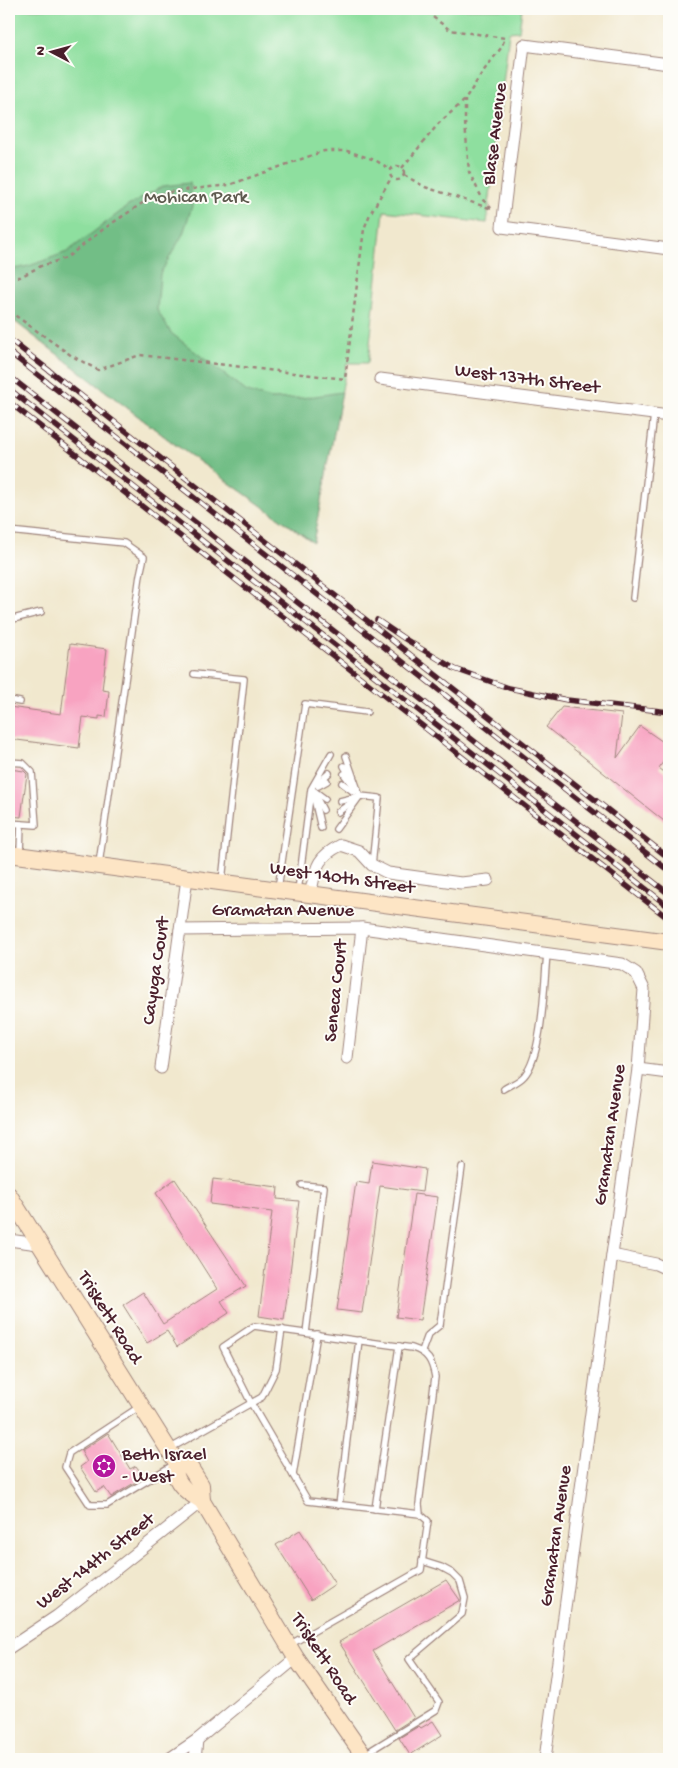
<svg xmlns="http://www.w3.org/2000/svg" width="678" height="1768" font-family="'Gochi Hand',sans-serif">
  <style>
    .green { fill: #8edf9f; stroke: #6c7f65 }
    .forest { fill: #72be86; stroke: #5e6e58 }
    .building { fill: #f8a3c1 }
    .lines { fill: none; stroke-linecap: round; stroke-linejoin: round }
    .service-casing { stroke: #9e847c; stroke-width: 8 }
    .minor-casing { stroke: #9e847c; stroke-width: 13 }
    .secondary-casing { stroke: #9e847c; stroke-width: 18 }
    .path { stroke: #9e847c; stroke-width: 2.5; stroke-dasharray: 4 4; stroke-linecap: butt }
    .service { stroke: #fff; stroke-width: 5.5 }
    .minor { stroke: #fff; stroke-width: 11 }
    .secondary { stroke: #fde5c5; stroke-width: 16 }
    .rail-casing { stroke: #4a1f2b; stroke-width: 5.5 }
    .rail { stroke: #fdfcf7; stroke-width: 4; stroke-dasharray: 11; stroke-linecap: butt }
    .labels { text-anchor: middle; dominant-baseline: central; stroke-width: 4; stroke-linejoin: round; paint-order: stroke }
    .street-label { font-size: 19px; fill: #4a1f2b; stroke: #fdfcf7 }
    .park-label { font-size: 19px; fill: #5e594e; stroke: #fdfcf7 }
    .poi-label { font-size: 19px; fill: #4a1f2b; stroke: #fdfcf7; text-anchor: start }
  </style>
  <rect width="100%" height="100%" fill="#fdfcf7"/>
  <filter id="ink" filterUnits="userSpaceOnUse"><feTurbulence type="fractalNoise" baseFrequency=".02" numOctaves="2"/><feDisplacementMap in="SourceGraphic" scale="10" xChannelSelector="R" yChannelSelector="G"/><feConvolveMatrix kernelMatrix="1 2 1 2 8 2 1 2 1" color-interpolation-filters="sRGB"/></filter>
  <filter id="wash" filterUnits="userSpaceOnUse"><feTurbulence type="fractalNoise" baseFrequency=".0096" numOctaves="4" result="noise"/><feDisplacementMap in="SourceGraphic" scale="20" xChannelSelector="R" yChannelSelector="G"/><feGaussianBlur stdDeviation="1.12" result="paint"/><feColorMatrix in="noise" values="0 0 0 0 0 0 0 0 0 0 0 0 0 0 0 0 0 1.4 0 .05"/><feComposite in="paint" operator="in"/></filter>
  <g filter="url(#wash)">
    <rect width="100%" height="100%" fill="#f1e8ce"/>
    <polygon class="green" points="9,9 522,9 519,31 509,32 487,223 384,211 368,363 347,363 313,542 173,443 9,317"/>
    <polygon class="forest" points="190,183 192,206 183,234 160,274 157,310 171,333 247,392 272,399 302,398 342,392 313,542 173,443 9,317 9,270 29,266 67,252 128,206 163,186"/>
    <g id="blocks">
      <g class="building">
        <polygon points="70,644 107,649 102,690 109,691 106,717 99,716 99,719 83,717 79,748 9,739 9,707 61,714"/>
        <polygon points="562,707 622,714 617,758 640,726 669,746 669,753 659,768 669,776 669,825 546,727"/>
        <polygon points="9,769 24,771 27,774 21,817 9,816"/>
        <polygon points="372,1161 425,1169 422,1192 380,1186 362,1313 337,1310 356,1182 369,1184"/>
        <polygon points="175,1179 246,1286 221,1301 229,1313 177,1347 167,1331 147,1343 123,1305 143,1292 163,1324 217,1289 156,1193"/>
        <polygon points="213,1179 278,1187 277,1199 299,1201 284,1320 259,1316 272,1212 210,1204"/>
        <polygon points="414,1194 438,1197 420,1320 396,1317"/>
        <polygon points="108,1433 130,1469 136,1466 144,1477 111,1497 104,1487 96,1492 80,1467 87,1462 81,1451"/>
        <polygon points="300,1530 335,1584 311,1600 276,1545"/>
        <polygon points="446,1580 460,1600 373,1651 414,1718 395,1730 339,1642"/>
        <polygon points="433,1721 442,1735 410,1755 399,1738 419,1726 421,1728"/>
      </g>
    </g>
  </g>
  <g filter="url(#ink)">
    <use href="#blocks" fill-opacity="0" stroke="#9e847c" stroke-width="1"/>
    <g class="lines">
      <g class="service-casing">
        <g id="service">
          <polyline points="9,531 124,543 144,557 140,575 99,864"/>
          <polyline points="633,598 654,414"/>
          <polyline points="9,620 41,612"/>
          <polyline points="194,674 244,679 222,881"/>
          <polyline points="9,700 20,702"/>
          <polyline points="346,756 360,796"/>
          <polyline points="9,762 23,763 32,772 36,825 9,823"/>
          <polyline points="344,766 351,778"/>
          <polyline points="344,774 356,790"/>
          <polyline points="342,783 354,792"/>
          <polyline points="317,784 329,773"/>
          <polyline points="318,786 327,781"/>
          <polyline points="313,790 325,799"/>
          <polyline points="313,794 321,828"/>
          <polyline points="315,795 323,810"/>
          <polyline points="340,801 360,796 379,798 372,865"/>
          <polyline points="338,812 355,800"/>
          <polyline points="336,829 360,796"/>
          <polyline points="20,854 21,824"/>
          <polyline points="278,889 305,704 367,712"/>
          <polyline points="298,891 311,789 331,754"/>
          <path d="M 504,1089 C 510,1085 519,1082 524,1076 C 543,1055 544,983 547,954"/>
          <polyline points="302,1185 324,1187 306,1333"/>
          <polyline points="422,1351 428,1335 440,1325 462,1167"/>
          <polyline points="139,1407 69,1453 65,1467 90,1505 107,1505 173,1465"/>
          <polyline points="171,1448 262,1397 276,1369 282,1329"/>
          <polyline points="293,1475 317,1334"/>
          <polyline points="339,1505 359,1340"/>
          <polyline points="375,1509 399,1346"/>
          <path d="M 291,1644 L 421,1570 L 428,1521 L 420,1514 L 419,1504 L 435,1377 C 432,1361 428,1353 412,1348 L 254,1326 L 223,1347 L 251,1403 L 308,1501 L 420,1514"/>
          <polyline points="365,1754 436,1710 439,1702 409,1659 462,1614 465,1598 460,1581 452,1573 441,1567 422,1561"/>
        </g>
      </g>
      <g class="minor-casing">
        <g id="minor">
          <polyline points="669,64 524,45 502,227 669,249"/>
          <polyline points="380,379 669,416"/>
          <path d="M 310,895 C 316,869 315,858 341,845 L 359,851 L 372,865 L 388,873 L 461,883 L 488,880"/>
          <polyline points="180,930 362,928 622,964 636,973 644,989 638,1069 612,1255 545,1759"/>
          <polyline points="347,1058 362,928"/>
          <polyline points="161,1068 187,878"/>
          <polyline points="638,1069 669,1073"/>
          <polyline points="9,1240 38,1244"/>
          <polyline points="612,1255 656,1264 669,1270"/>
          <polyline points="9,1648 57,1616 202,1501"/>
          <polyline points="169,1759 197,1740 296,1658"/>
          <polyline points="195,1759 197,1740"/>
        </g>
      </g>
      <g class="secondary-casing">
        <g id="secondary">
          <polyline points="9,854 669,942"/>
          <path d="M 9,1195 L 177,1463 C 177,1466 175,1472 176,1475 C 179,1488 193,1495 202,1501 L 296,1658 L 366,1759"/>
          <polyline points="177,1463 189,1466 201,1485 202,1501"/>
        </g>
      </g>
      <g class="path">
        <circle cx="397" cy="173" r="7"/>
        <polyline points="402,168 439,123 465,100 482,73 501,48 505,38 450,30 429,14 413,9"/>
        <polyline points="404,175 425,187 492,209 483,200 469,172 465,122 465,100"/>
        <polyline points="9,277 20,277 41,266 66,258 105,228 153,196 175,191 229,185 324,151 347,151 375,160 390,169"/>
        <polyline points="9,311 72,356 98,370 140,355 345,379 364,229 370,214 391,178"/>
      </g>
      <use href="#service" class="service"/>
      <use href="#minor" class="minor"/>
      <use href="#secondary" class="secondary"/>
      <g class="rail-casing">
        <g id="rail">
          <polyline points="9,339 669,858"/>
          <polyline points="9,352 669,871"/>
          <polyline points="9,376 669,894"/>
          <polyline points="9,389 669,907"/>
          <polyline points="9,402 669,919"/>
          <polyline points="377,620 405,639 455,669 509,688 567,700 669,712"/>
        </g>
      </g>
      <use href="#rail" class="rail"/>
    </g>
  </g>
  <defs>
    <g id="synagogue-disc" transform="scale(1.25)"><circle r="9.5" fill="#b5179e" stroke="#fdfcf7"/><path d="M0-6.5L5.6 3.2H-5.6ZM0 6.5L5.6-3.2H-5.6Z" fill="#fff"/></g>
  </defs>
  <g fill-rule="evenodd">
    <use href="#synagogue-disc" x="104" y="1466"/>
  </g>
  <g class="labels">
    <g class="street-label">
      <text transform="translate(496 134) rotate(-83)">Blase Avenue</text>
      <text transform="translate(527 380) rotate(7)">West 137th Street</text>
      <text transform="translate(342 879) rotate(8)">West 140th Street</text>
      <text x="283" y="911">Gramatan Avenue</text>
      <text transform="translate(157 971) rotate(-82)">Cayuga Court</text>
      <text transform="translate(337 991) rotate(-84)">Seneca Court</text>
      <text transform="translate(611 1135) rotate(-82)">Gramatan Avenue</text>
      <text transform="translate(109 1318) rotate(58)">Triskett Road</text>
      <text transform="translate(557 1536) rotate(-82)">Gramatan Avenue</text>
      <text transform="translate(96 1562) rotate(-38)">West 144th Street</text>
      <text transform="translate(323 1659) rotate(57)">Triskett Road</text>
    </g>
    <g class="park-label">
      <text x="196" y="198">Mohican Park</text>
    </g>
    <g class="poi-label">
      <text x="122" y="1455">Beth Israel<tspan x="122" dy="22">- West</tspan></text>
    </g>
  </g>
  <rect width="678" height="1768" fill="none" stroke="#fdfcf7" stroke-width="30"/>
  <g transform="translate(52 52) rotate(276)" stroke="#fdfcf7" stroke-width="4" paint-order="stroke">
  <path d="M0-4L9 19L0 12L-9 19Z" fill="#4a1f2b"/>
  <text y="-8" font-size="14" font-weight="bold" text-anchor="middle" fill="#4a1f2b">N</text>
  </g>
</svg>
